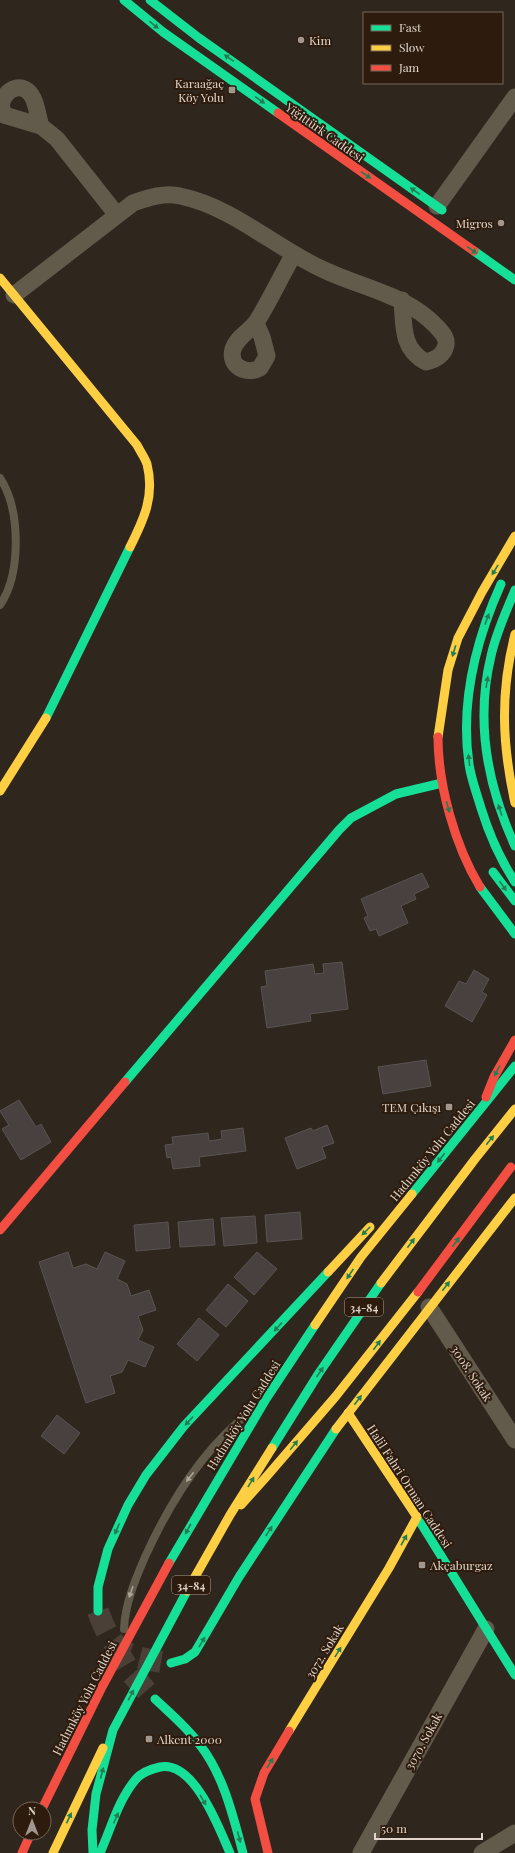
<svg xmlns="http://www.w3.org/2000/svg" width="515" height="1853" font-family="'Playfair Display',serif">
  <style>
    .building { fill: #484140; stroke: #5a5353 }
    .lines { fill: none; stroke-linecap: round; stroke-linejoin: round }
    .primary-tunnel { stroke: #4a4038; stroke-width: 22; stroke-dasharray: 22 11; stroke-linecap: butt }
    .highway-tunnel { stroke: #4a4038; stroke-width: 22; stroke-dasharray: 22 11; stroke-linecap: butt }
    .lane { stroke: #625b4c; stroke-width: 8 }
    .street { stroke: #625b4c; stroke-width: 17 }
    .fast { stroke: #16e098; stroke-width: 9 }
    .slow { stroke: #ffcf43; stroke-width: 9 }
    .jam { stroke: #f24e42; stroke-width: 9 }
    .oneway { fill: #227e52 }
    .oneway2 { fill: #aea498 }
    .poi-dot { fill: #a2978e; stroke: #2d1c0d; stroke-width: 1.5 }
    .labels { text-anchor: middle; dominant-baseline: central; stroke-width: 4; stroke-linejoin: round; paint-order: stroke }
    .shield { fill: #2d1c0d; stroke: #aa9d92; stroke-width: 1 }
    .shield-label { font-size: 11px; font-weight: bold; fill: #e0d4cb }
    .poi-label { font-size: 12px; fill: #e0d4cb; stroke: #2d1c0d; text-anchor: start }
    .street-label { font-size: 12px; fill: #e0d4cb; stroke: #2d1c0d }
  </style>
  <rect width="100%" height="100%" fill="#2f261e"/>
  <g class="building">
    <polygon points="422,873 429,887 414,894 416,899 401,906 408,923 379,936 376,929 370,931 364,918 368,916 361,899"/>
    <polygon points="342,962 348,1009 310,1014 311,1021 267,1028 261,987 267,986 265,971 313,964 315,974 324,973 323,964"/>
    <polygon points="474,970 489,979 482,992 487,995 472,1022 445,1006 459,981 466,984"/>
    <polygon points="426,1060 431,1086 383,1094 378,1067"/>
    <polygon points="19,1100 36,1127 41,1124 51,1142 21,1160 2,1129 9,1125 0,1111"/>
    <polygon points="327,1125 334,1143 322,1147 326,1158 297,1169 285,1138 311,1128 313,1131"/>
    <polygon points="243,1128 246,1151 199,1157 200,1166 173,1169 171,1157 167,1158 165,1145 173,1144 172,1137 208,1133 209,1141 222,1139 221,1131"/>
    <polygon points="300,1212 302,1239 267,1242 265,1215"/>
    <polygon points="255,1216 257,1243 224,1246 221,1218"/>
    <polygon points="213,1219 215,1245 180,1247 178,1222"/>
    <polygon points="168,1222 170,1248 136,1251 134,1225"/>
    <polygon points="68,1252 73,1268 86,1264 97,1269 105,1252 125,1261 117,1279 127,1284 131,1296 149,1290 156,1310 138,1316 143,1330 138,1340 154,1347 145,1367 128,1360 122,1372 110,1376 115,1393 86,1403 39,1262"/>
    <polygon points="257,1252 277,1269 254,1295 234,1277"/>
    <polygon points="228,1284 248,1301 226,1327 206,1310"/>
    <polygon points="199,1318 219,1335 197,1361 177,1344"/>
    <polygon points="57,1415 80,1433 64,1454 41,1436"/>
  </g>
  <g class="lines">
    <polyline class="primary-tunnel" points="115,1646 130,1672 150,1695"/>
    <path class="highway-tunnel" d="M 98,1611 C 113,1654 126,1656 168,1663"/>
    <g class="lane">
      <path d="M 0,478 C 21,510 21,574 0,605"/>
      <path d="M 124,1629 C 125,1604 135,1580 145,1557 C 169,1504 204,1448 250,1412"/>
    </g>
    <g class="street">
      <path d="M 41,126 C 38,117 37,106 33,98 C 24,80 5,88 1,105 L 4,115 L 41,126 L 57,139 L 117,215"/>
      <polyline points="437,206 515,97"/>
      <path d="M 14,295 L 133,203 C 147,198 165,192 180,196 C 233,207 274,247 322,269 C 361,288 406,294 437,327 C 442,333 447,337 446,345 C 444,355 435,360 426,362 C 401,349 404,325 402,300"/>
      <path d="M 256,323 L 262,337 L 267,356 L 260,368 C 247,375 228,367 233,349 C 237,337 250,331 257,321 C 270,300 281,276 294,254"/>
      <polyline points="429,1307 515,1440"/>
      <polyline points="361,1853 486,1629"/>
      <polyline points="482,1853 515,1833"/>
    </g>
    <g class="fast">
      <polyline points="124,0 163,32 278,113"/>
      <polyline points="150,0 199,38 442,210"/>
      <polyline points="474,251 515,280"/>
      <path d="M 501,584 C 476,640 460,702 469,764 C 471,779 477,794 481,808 C 489,834 500,859 515,882"/>
      <path d="M 515,590 C 506,612 496,633 491,656 C 475,722 487,785 515,846"/>
      <polyline points="46,718 130,547"/>
      <polyline points="493,872 515,901"/>
      <polyline points="480,887 515,934"/>
      <polyline points="125,1082 339,830 351,818 396,794 442,783"/>
      <polyline points="412,1194 515,1066"/>
      <polyline points="272,1448 319,1373 381,1283"/>
      <polyline points="417,1517 515,1675"/>
      <polyline points="169,1563 266,1399 315,1325"/>
      <polyline points="98,1611 98,1587 108,1549 128,1505 146,1475 184,1426 328,1272"/>
      <polyline points="171,1663 185,1659 195,1652 239,1577 336,1429"/>
      <path d="M 155,1699 C 171,1714 187,1727 200,1745 C 224,1776 233,1816 243,1853"/>
      <polyline points="93,1853 92,1830 96,1794 113,1730 187,1591"/>
      <path d="M 100,1853 C 111,1829 118,1800 136,1779 C 142,1772 151,1769 160,1767 C 194,1760 219,1828 230,1853"/>
    </g>
    <g class="slow">
      <path d="M 0,278 L 137,445 C 140,451 145,458 147,464 C 155,496 144,519 130,547"/>
      <path d="M 515,634 C 500,693 502,744 515,803"/>
      <polyline points="438,737 448,670 458,638 482,592 515,536"/>
      <polyline points="0,791 46,718"/>
      <polyline points="328,1272 370,1227"/>
      <polyline points="381,1283 475,1159 515,1109"/>
      <polyline points="315,1325 361,1257 412,1194"/>
      <polyline points="336,1429 515,1198"/>
      <polyline points="241,1505 267,1476 336,1396 418,1292"/>
      <polyline points="187,1591 230,1515 272,1448"/>
      <polyline points="289,1731 389,1568 417,1517 348,1413"/>
      <polyline points="53,1853 103,1748"/>
    </g>
    <g class="jam">
      <polyline points="278,113 474,251"/>
      <path d="M 438,737 C 438,785 455,846 480,887"/>
      <polyline points="486,1097 494,1077 515,1040"/>
      <polyline points="0,1230 125,1082"/>
      <polyline points="418,1292 511,1167"/>
      <polyline points="42,1809 102,1687 169,1563"/>
      <polyline points="22,1853 31,1833"/>
      <polyline points="268,1853 255,1799 264,1773 289,1731"/>
    </g>
  </g>
  <defs><path id="oneway-solid" d="M-6-.8H1V-3.2L6.5 0L1 3.2V.8H-6Z"/></defs>
  <g class="oneway">
    <use href="#oneway-solid" transform="translate(154 25) rotate(39)"/>
    <use href="#oneway-solid" transform="translate(229 58) rotate(-145)"/>
    <use href="#oneway-solid" transform="translate(260 100) rotate(35)"/>
    <use href="#oneway-solid" transform="translate(366 175) rotate(35)"/>
    <use href="#oneway-solid" transform="translate(415 191) rotate(-145)"/>
    <use href="#oneway-solid" transform="translate(472 250) rotate(35)"/>
    <use href="#oneway-solid" transform="translate(495 570) rotate(121)"/>
    <use href="#oneway-solid" transform="translate(487 619) rotate(-70)"/>
    <use href="#oneway-solid" transform="translate(454 651) rotate(107)"/>
    <use href="#oneway-solid" transform="translate(487 682) rotate(-81)"/>
    <use href="#oneway-solid" transform="translate(469 760) rotate(-96)"/>
    <use href="#oneway-solid" transform="translate(448 807) rotate(74)"/>
    <use href="#oneway-solid" transform="translate(500 810) rotate(-109)"/>
    <use href="#oneway-solid" transform="translate(503 886) rotate(55)"/>
    <use href="#oneway-solid" transform="translate(497 1071) rotate(118)"/>
    <use href="#oneway-solid" transform="translate(490 1140) rotate(-51)"/>
    <use href="#oneway-solid" transform="translate(441 1158) rotate(128)"/>
    <use href="#oneway-solid" transform="translate(366 1231) rotate(135)"/>
    <use href="#oneway-solid" transform="translate(456 1242) rotate(-53)"/>
    <use href="#oneway-solid" transform="translate(411 1243) rotate(-53)"/>
    <use href="#oneway-solid" transform="translate(350 1274) rotate(124)"/>
    <use href="#oneway-solid" transform="translate(446 1286) rotate(-52)"/>
    <use href="#oneway-solid" transform="translate(278 1327) rotate(132)"/>
    <use href="#oneway-solid" transform="translate(377 1345) rotate(-53)"/>
    <use href="#oneway-solid" transform="translate(320 1372) rotate(-56)"/>
    <use href="#oneway-solid" transform="translate(358 1400) rotate(-53)"/>
    <use href="#oneway-solid" transform="translate(189 1421) rotate(133)"/>
    <use href="#oneway-solid" transform="translate(294 1445) rotate(-51)"/>
    <use href="#oneway-solid" transform="translate(251 1482) rotate(-59)"/>
    <use href="#oneway-solid" transform="translate(117 1529) rotate(113)"/>
    <use href="#oneway-solid" transform="translate(188 1529) rotate(119)"/>
    <use href="#oneway-solid" transform="translate(269 1531) rotate(-57)"/>
    <use href="#oneway-solid" transform="translate(404 1540) rotate(-61)"/>
    <use href="#oneway-solid" transform="translate(202 1642) rotate(-59)"/>
    <use href="#oneway-solid" transform="translate(338 1652) rotate(-59)"/>
    <use href="#oneway-solid" transform="translate(131 1695) rotate(-62)"/>
    <use href="#oneway-solid" transform="translate(270 1763) rotate(-59)"/>
    <use href="#oneway-solid" transform="translate(102 1773) rotate(-75)"/>
    <use href="#oneway-solid" transform="translate(203 1800) rotate(60)"/>
    <use href="#oneway-solid" transform="translate(69 1818) rotate(-65)"/>
    <use href="#oneway-solid" transform="translate(116 1818) rotate(-66)"/>
    <use href="#oneway-solid" transform="translate(239 1837) rotate(75)"/>
  </g>
  <g class="oneway2">
    <use href="#oneway-solid" transform="translate(190 1477) rotate(128)"/>
    <use href="#oneway-solid" transform="translate(131 1592) rotate(109)"/>
  </g>
  <g class="poi-dot">
    <circle cx="301" cy="40" r="4"/>
    <rect x="228" y="86" width="8" height="8" rx="2"/>
    <circle cx="501" cy="223" r="4"/>
    <rect x="445" y="1103" width="8" height="8" rx="2"/>
    <rect x="418" y="1561" width="8" height="8" rx="2"/>
    <rect x="145" y="1735" width="8" height="8" rx="2"/>
  </g>
  <g class="labels">
    <g class="shield">
      <rect x="345" y="1298" width="38" height="18" rx="3"/>
      <rect x="172" y="1576" width="38" height="18" rx="3"/>
    </g>
    <g class="shield-label">
      <text x="364" y="1307">34-84</text>
      <text x="191" y="1585">34-84</text>
    </g>
    <g class="poi-label">
      <text x="309" y="40">Kim</text>
      <text x="224" y="83" text-anchor="end">Karaağaç<tspan x="224" dy="14">Köy Yolu</tspan></text>
      <text x="493" y="223" text-anchor="end">Migros</text>
      <text x="441" y="1107" text-anchor="end">TEM Çıkışı</text>
      <text x="430" y="1565">Akçaburgaz</text>
      <text x="157" y="1739">Alkent 2000</text>
    </g>
    <g class="street-label">
      <text transform="translate(325 132) rotate(35)">Yiğittürk Caddesi</text>
      <text transform="translate(432 1150) rotate(-51)">Hadımköy Yolu Caddesi</text>
      <text transform="translate(472 1373) rotate(57)">3008. Sokak</text>
      <text transform="translate(243 1415) rotate(-58)">Hadımköy Yolu Caddesi</text>
      <text transform="translate(410 1486) rotate(57)">Halil Fahri Orman Caddesi</text>
      <text transform="translate(324 1651) rotate(-59)">3072. Sokak</text>
      <text transform="translate(84 1698) rotate(-63)">Hadımköy Yolu Caddesi</text>
      <text transform="translate(423 1741) rotate(-61)">3070. Sokak</text>
    </g>
  </g>
  <rect x="363" y="12" width="140" height="72" fill="#2d1c0d" stroke="#756659"/>
  <rect x="371" y="25" width="20" height="6" fill="#16e098" stroke="#756659"/>
  <text x="399" y="32" font-size="12" fill="#e0d4cb">Fast</text>
  <rect x="371" y="45" width="20" height="6" fill="#ffcf43" stroke="#756659"/>
  <text x="399" y="52" font-size="12" fill="#e0d4cb">Slow</text>
  <rect x="371" y="65" width="20" height="6" fill="#f24e42" stroke="#756659"/>
  <text x="399" y="72" font-size="12" fill="#e0d4cb">Jam</text>
  <g transform="translate(32 1821)"><circle r="19" fill="#2d1c0d" stroke="#756659"/>
  <path d="M0-3L7 15L0 10L-7 15Z" fill="#a2978e"/>
  <text y="-6" font-size="11" font-weight="bold" text-anchor="middle" fill="#e0d4cb">N</text>
  </g>
  <path d="M375 1833v6h107v-6" fill="none" stroke="#e0d4cb" stroke-width="2"/>
  <text x="381" y="1833" font-size="12" fill="#e0d4cb" stroke="#2d1c0d" stroke-width="3" paint-order="stroke">50 m</text>
</svg>
